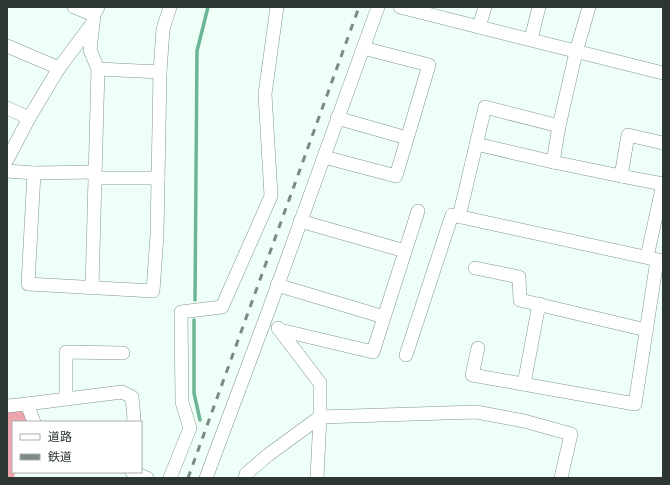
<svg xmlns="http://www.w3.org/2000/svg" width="670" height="485" font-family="Quicksand,'Noto Sans JP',sans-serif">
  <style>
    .forest { fill: #eea4ac }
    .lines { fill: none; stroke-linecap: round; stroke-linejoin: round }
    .stream { stroke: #6cb594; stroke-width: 3.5 }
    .street-casing { stroke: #82978c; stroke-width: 14 }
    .street { stroke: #fff; stroke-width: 13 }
    .rail { stroke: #7d8983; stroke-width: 3; stroke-dasharray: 7 7; stroke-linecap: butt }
  </style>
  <rect width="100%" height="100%" fill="#edfff6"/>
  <polygon class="forest" points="18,410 27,415 30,422 13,422 13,472 15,472 14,478 7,478 7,412"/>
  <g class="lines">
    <g class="stream">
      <polyline points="195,300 197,51 208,7"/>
      <polyline points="194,320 194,393 200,420"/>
    </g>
    <g class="street-casing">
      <g id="street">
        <polyline points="74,7 94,15"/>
        <polyline points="400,7 479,27"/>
        <polyline points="485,7 479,27 663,73"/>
        <polyline points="531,39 539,7"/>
        <polyline points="7,46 59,68 92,24"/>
        <polyline points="160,72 163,29 170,7"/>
        <polyline points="7,108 29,118 59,68"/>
        <polyline points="337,118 407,138"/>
        <polyline points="559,126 576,52 589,7"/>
        <polyline points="476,144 553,162"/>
        <polyline points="324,157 396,176 429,65 363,48"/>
        <polyline points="7,160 29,118"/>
        <polyline points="7,171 34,173"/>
        <polyline points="95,172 34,173 28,284 153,291 157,235 160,72 98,69"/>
        <polyline points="621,176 628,135 663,143"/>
        <polyline points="95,178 158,178"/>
        <polyline points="459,217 485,107 559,126 553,162 621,176 663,184 647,257"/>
        <polyline points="300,221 405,251"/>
        <polyline points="475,268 519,277 520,300 646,330"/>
        <polyline points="277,285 384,317"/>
        <polyline points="92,287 98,69 90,50 94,15 98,7"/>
        <polyline points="278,328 320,383 320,417 317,478"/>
        <polyline points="280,330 373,352 418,211"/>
        <polyline points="478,348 472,375 635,404 657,260"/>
        <polyline points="406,355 452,215 663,261"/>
        <polyline points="524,384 539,304"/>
        <polyline points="66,399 66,352 123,353"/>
        <polyline points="27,404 122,392 132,397 134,418 133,422"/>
        <polyline points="7,406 27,404 34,422"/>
        <polyline points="132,472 147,478"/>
        <polyline points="170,478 190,428 182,402 181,312 222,307 271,196 265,94 277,7"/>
        <polyline points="206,478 268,312 378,7"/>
        <polyline points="245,478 246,474 268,455 320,417 476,412 524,421 571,434 561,478"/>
      </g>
    </g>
    <use href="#street" class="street"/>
    <polyline class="rail" points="188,478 359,7"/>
  </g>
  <rect width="670" height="485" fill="none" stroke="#2d3632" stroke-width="16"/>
  <rect x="12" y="421" width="130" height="52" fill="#ffffff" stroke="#abafad"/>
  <rect x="20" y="434" width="20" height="6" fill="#ffffff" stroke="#abafad"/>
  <text x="48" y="441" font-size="12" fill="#2d3632">道路</text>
  <rect x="20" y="454" width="20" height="6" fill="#7d8983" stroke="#abafad"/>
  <text x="48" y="461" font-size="12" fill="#2d3632">鉄道</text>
</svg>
